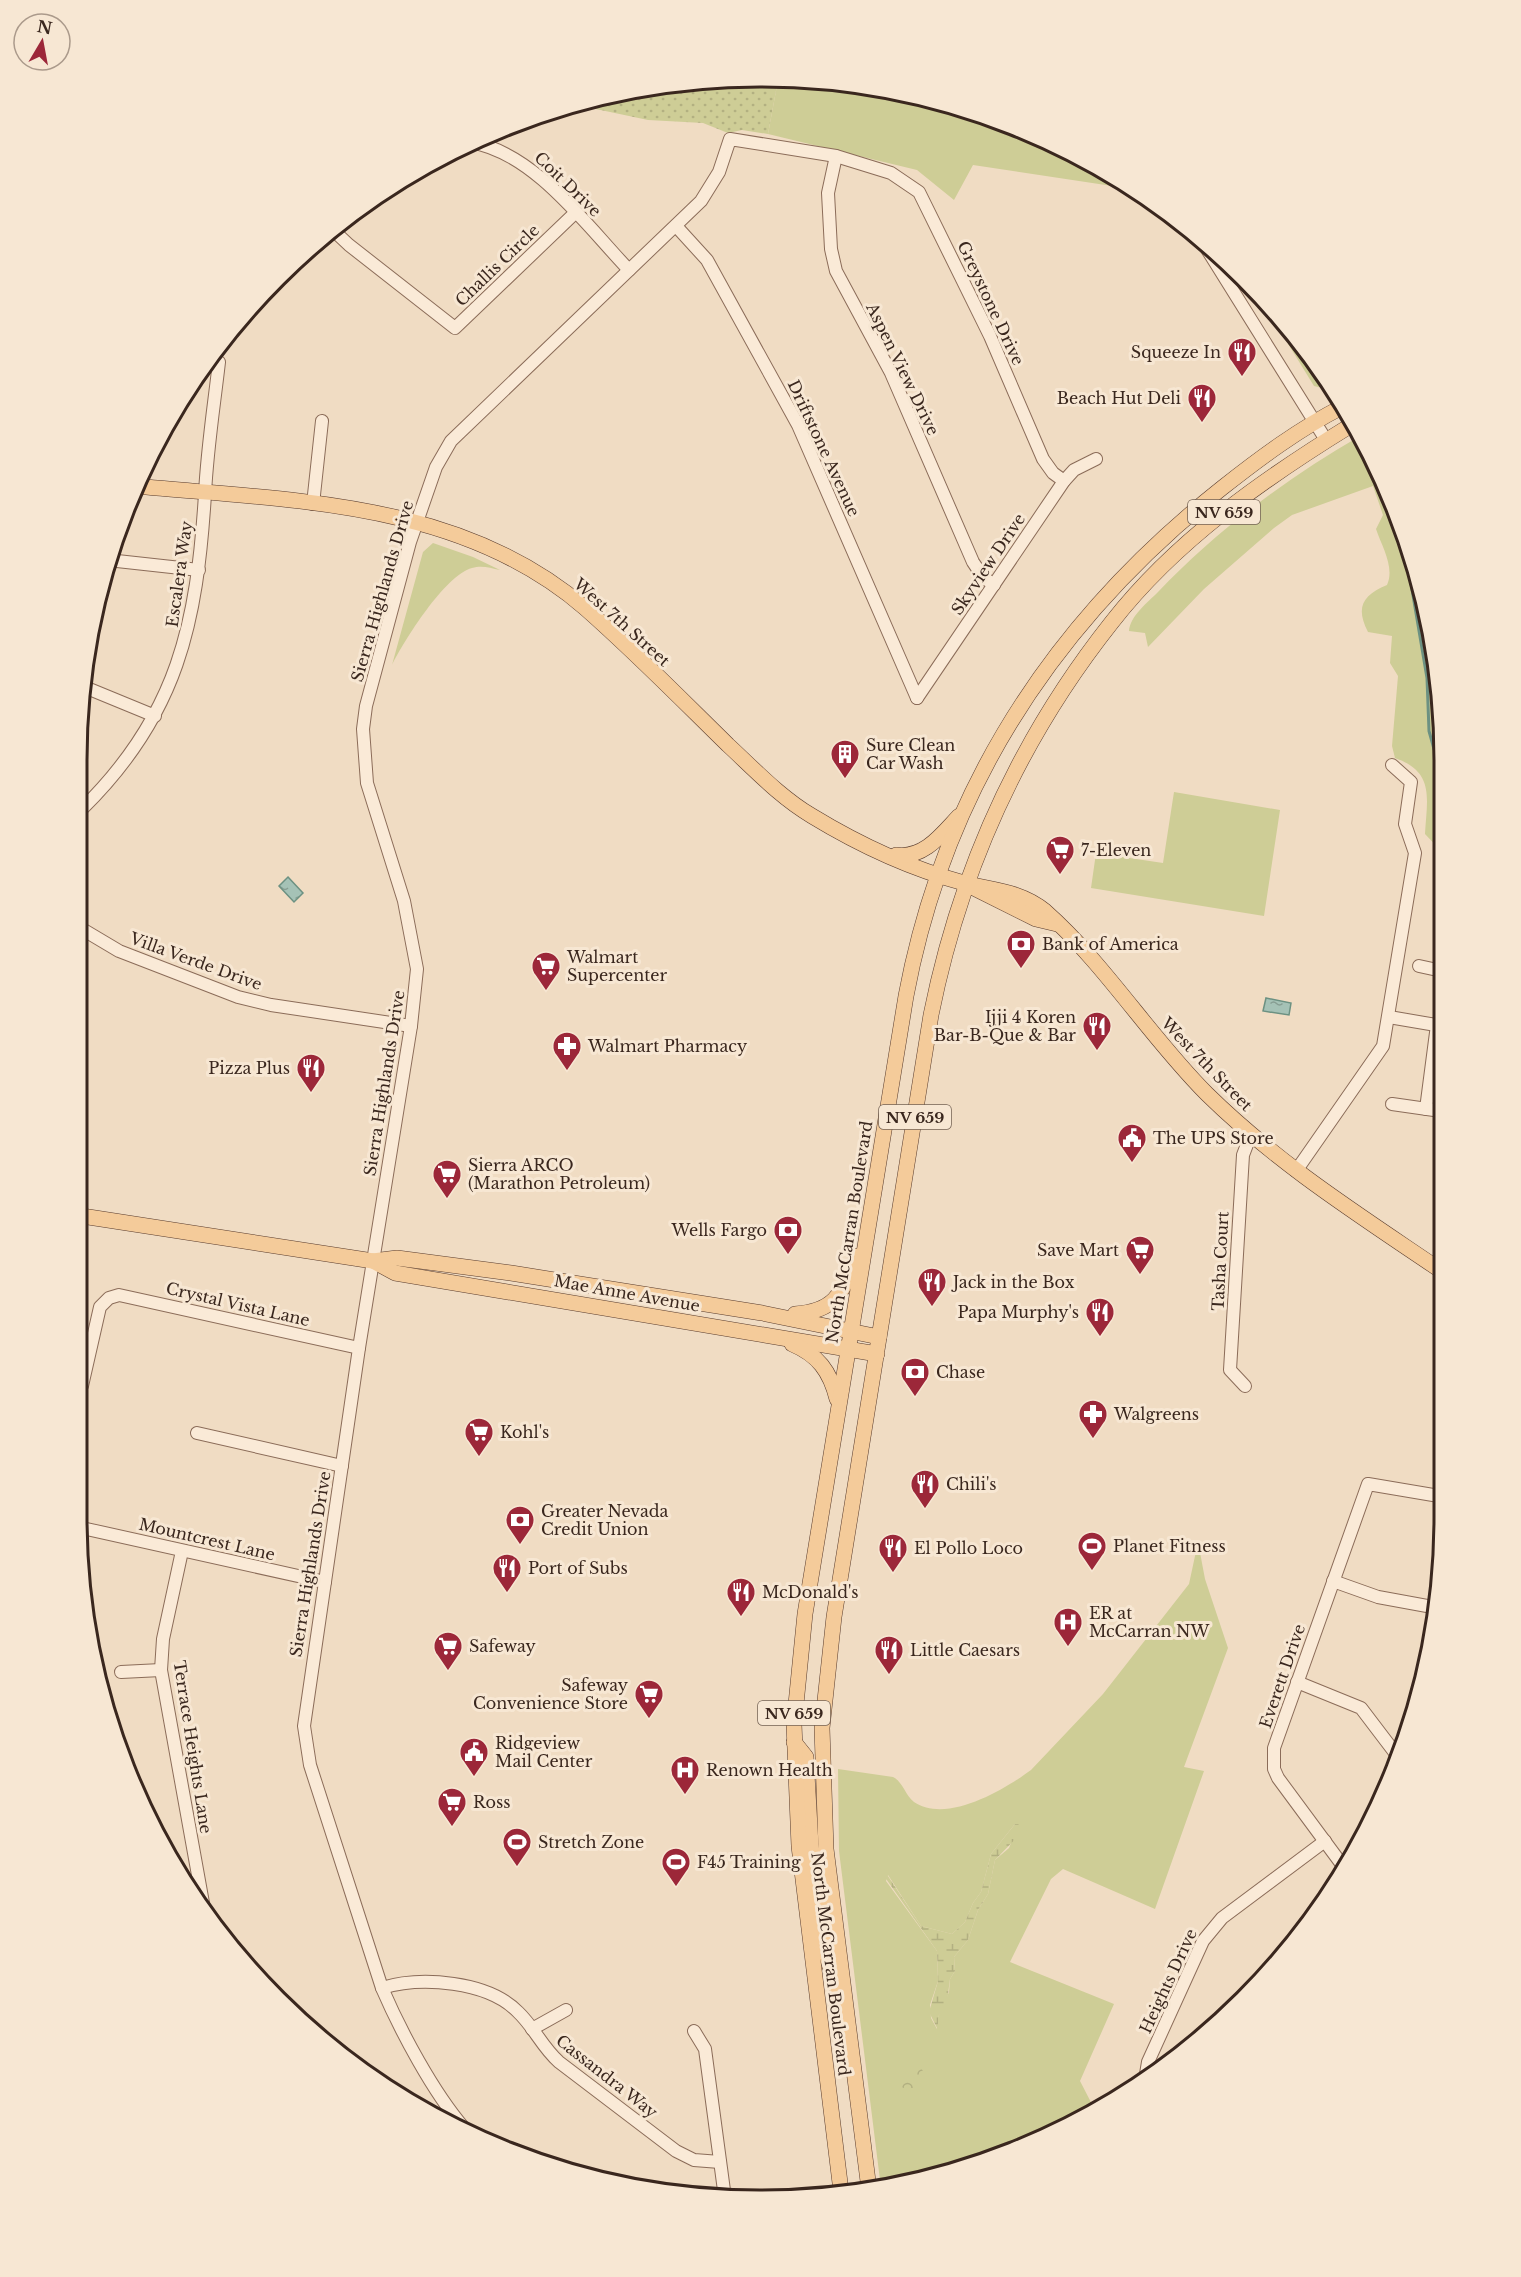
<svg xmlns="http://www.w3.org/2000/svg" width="1521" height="2277" font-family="'Libre Baskerville',serif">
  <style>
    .green { fill: #cecd96; fill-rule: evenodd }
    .forest { fill: url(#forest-crowns) }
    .wetland { fill: url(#wetland-marsh) }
    .park { fill: url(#park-dots) }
    .water { fill: url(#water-ripples); stroke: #6c9182; stroke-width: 1.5 }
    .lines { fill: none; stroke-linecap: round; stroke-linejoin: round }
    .stream { stroke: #6c9182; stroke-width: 3 }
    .minor-casing { stroke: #8b6c59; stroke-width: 14 }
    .major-casing { stroke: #583b2d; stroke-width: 16 }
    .minor { stroke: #faead7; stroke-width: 12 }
    .major { stroke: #f4cb9a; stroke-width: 15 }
    .labels { text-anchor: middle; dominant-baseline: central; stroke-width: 6; stroke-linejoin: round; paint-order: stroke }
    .shield { fill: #f7e7d3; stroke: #736154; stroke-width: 1.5 }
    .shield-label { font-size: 15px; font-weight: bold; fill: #3a271e }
    .street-label { font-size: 16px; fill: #3a271e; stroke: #f7e7d3 }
    .poi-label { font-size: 16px; fill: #3a271e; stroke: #f7e7d3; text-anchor: start }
    .rim { fill: none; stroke: #3a271e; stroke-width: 3 }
  </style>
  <defs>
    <pattern id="forest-crowns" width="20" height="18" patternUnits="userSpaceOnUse" patternTransform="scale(1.5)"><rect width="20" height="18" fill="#cecd96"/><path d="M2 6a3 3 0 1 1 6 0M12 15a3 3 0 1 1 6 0" fill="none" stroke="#b2b081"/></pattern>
    <pattern id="wetland-marsh" width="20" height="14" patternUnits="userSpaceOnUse" patternTransform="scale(1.5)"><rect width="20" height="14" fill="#cecd96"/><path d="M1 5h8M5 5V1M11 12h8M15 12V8" fill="none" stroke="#b2b081"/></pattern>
    <pattern id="park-dots" width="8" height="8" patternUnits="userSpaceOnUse" patternTransform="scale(1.5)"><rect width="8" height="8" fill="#cecd96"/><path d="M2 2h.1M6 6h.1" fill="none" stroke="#b2b081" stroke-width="1.8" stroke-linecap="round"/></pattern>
    <pattern id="water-ripples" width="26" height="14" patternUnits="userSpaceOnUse" patternTransform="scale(1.5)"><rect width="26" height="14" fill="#a5c2b6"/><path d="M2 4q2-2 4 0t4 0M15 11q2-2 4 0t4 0" fill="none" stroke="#879e93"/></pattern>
  </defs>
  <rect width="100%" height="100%" fill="#f0dcc3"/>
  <g class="green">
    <path d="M 778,80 C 802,81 828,79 851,83 C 945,97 1055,134 1132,189 L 973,165 L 954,200 L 917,170 L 768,134 Z"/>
    <polygon points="1261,300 1303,344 1331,390 1314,386"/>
    <path d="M 1360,436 L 1374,458 L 1421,584 L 1443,716 L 1442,852 L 1425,834 C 1427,798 1435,772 1395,758 L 1392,746 L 1398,676 L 1390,663 L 1392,636 L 1368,632 C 1355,607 1363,595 1387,585 C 1395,567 1382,547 1376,529 L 1383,515 L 1373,486 L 1292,515 L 1274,528 L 1204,589 L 1148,647 L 1145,633 L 1129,631 C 1130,616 1148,602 1158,592 C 1218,529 1286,479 1360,436 Z"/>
    <path d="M 433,543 L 473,557 L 500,570 C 490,568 482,565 472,568 C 445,575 404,641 392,665 L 423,552 Z"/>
    <polygon points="1174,792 1280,810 1264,916 1091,888 1096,853 1163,863"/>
    <path d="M 1198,1542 L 1205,1579 L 1228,1648 L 1184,1767 L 1204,1771 L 1155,1909 L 1063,1869 L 1051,1879 L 1010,1962 L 1114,2004 L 1080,2081 L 1096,2112 L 1022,2149 L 894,2187 L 881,2188 L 839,1851 L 838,1769 L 893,1777 C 903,1782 905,1795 914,1802 C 947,1824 1004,1790 1031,1770 L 1103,1694 L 1189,1584 ZM 1015,1824 L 1019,1824 L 1009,1848 L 995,1860 L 988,1894 L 978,1910 L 968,1940 L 954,1957 L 955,1971 L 950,1979 L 949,1992 L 938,2017 L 937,2029 L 931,2018 L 930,2005 L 938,1981 L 937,1951 L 886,1881 L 888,1875 L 921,1926 L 952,1934 L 965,1922 L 973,1903 L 981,1892 L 991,1854 Z"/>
  </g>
  <polygon class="forest" points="906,2067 920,2067 923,2071 923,2087 927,2089 912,2094 899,2085 898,2077 901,2070"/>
  <polygon class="wetland" points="1015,1824 1019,1824 1022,1832 995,1860 988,1894 978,1910 968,1940 954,1957 955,1971 950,1979 947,2002 938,2017 938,2030 929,2012 938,1981 937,1951 884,1876 886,1873 921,1926 952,1934 965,1922 973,1903 981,1892 991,1854"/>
  <polygon class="park" points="716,78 778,80 768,134 742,130 728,133 703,123 648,120 572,104 584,100"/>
  <g class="water">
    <polygon points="288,877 303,893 294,902 279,886"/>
    <polygon points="1266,998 1291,1003 1289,1015 1263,1011"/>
  </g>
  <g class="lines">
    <polyline class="stream" points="1403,536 1427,678 1429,731 1434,749 1443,765"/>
    <g class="minor-casing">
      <g id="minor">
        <path d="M 470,142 C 534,152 586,225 629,270"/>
        <polyline points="836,156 828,193 831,249 836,271 891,373 973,562 983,577 994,585"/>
        <polyline points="676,226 707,260 798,425 917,698"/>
        <polyline points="332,229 349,245 455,328 575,213"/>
        <polyline points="1200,238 1326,440"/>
        <polyline points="313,504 322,421"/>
        <polyline points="108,560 199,570"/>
        <polyline points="82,686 155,716"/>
        <polyline points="917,698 1064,481 1074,470 1096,459"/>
        <path d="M 82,809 C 178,715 197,623 205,494 C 207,450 214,406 219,362"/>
        <polyline points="82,929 119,951 238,997 271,1005 411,1026"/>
        <polyline points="1419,966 1442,971"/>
        <polyline points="1389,1017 1442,1026"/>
        <polyline points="1392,1104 1441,1111"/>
        <polyline points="1426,1109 1437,1025"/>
        <polyline points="1296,1171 1383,1046 1415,853 1405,824 1411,782 1392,765"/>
        <polyline points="82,1386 100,1307 109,1298 119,1295 359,1348"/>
        <polyline points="1245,1386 1230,1370 1243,1155 1251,1134"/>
        <polyline points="197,1433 342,1466"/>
        <polyline points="82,1528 325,1582"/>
        <polyline points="182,1551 163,1639 161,1670 205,1914"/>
        <polyline points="1333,1581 1378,1597 1438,1608"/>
        <polyline points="121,1672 161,1670"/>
        <polyline points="1297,1682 1361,1708 1399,1758"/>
        <polyline points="1343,1866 1278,1778 1274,1769 1274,1748 1368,1484 1439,1496"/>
        <path d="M 382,1988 C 421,1976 488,1981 518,2012 C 534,2027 542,2047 559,2062 L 676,2151 L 694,2160 L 720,2162"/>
        <polyline points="532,2029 566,2010"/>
        <polyline points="694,2031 705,2049 725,2198"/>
        <polyline points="1145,2080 1148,2062 1203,1941 1222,1918 1325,1841"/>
        <path d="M 464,2128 C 433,2092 401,2032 382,1988 L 310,1765 L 304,1726 L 359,1348 L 411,1026 L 417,969 L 404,901 L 367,783 L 363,729 L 366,706 L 410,542 L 436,467 L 451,441 L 701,201 L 719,172 L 730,139 L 836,156 L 891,173 L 919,192 L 990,336 L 1043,459 L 1053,473 L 1064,481"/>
      </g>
    </g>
    <g class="major-casing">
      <g id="major">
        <path d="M 135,486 C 291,501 460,500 585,608 C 634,651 681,699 728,745 C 755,770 780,797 812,816 C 858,844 912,869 964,883 C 992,890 1021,891 1045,911 C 1106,965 1149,1036 1207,1094 C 1277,1163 1359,1215 1440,1270"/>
        <path d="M 896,855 C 924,859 942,834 959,816"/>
        <polyline points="970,886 1036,919 1057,924"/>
        <polyline points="82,1216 373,1261 397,1258 511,1273 762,1313 879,1337"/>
        <polyline points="373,1261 395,1273 877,1354"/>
        <path d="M 795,1314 C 838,1311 842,1291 857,1256"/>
        <path d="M 792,1344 C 818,1355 830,1371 837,1399"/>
        <polyline points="794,1742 806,1757 811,1845 824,1946 836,1987"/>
        <path d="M 869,2189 L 826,1849 L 822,1728 L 834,1617 L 931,1015 C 960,870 1020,738 1112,622 C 1176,540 1265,478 1353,424"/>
        <path d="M 841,2191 L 799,1846 L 794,1724 L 805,1614 L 906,996 C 945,787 1057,619 1222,488 C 1260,458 1299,429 1342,407"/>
      </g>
    </g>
    <use href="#minor" class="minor"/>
    <use href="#major" class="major"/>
  </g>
  <defs>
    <g id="restaurant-pin" transform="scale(1.5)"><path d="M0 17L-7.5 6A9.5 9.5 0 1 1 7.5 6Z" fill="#9c2739" stroke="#f7e7d3"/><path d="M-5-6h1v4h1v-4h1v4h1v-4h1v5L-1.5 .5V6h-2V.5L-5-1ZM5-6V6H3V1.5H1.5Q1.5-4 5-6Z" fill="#fff"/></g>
    <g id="building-pin" transform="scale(1.5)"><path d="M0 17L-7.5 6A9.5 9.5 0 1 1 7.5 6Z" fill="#9c2739" stroke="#f7e7d3"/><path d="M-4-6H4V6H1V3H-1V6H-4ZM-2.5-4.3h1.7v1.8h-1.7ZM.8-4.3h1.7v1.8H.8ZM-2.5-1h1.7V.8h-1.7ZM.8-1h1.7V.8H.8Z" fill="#fff"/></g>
    <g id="supermarket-pin" transform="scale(1.5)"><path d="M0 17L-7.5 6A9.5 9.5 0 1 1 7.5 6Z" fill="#9c2739" stroke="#f7e7d3"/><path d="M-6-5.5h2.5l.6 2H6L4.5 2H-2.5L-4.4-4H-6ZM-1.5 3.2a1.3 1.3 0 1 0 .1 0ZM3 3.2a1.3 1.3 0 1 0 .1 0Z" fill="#fff"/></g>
    <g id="bank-pin" transform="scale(1.5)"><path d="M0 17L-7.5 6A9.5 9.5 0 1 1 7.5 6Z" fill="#9c2739" stroke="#f7e7d3"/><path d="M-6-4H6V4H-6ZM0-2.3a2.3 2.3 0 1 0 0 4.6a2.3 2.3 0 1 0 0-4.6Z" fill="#fff"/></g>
    <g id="pharmacy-pin" transform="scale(1.5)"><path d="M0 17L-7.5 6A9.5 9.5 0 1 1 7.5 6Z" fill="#9c2739" stroke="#f7e7d3"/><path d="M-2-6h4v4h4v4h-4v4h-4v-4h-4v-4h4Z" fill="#fff"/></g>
    <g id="civic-pin" transform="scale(1.5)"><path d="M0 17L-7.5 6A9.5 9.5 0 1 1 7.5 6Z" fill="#9c2739" stroke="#f7e7d3"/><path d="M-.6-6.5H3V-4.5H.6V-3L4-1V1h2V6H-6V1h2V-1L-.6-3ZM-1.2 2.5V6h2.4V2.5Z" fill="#fff"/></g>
    <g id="stadium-pin" transform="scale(1.5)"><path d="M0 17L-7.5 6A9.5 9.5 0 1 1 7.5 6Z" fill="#9c2739" stroke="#f7e7d3"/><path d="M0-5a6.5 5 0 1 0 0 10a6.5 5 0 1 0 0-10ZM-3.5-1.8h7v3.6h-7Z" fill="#fff"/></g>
    <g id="hospital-pin" transform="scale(1.5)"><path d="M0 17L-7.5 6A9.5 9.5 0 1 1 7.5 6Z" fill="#9c2739" stroke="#f7e7d3"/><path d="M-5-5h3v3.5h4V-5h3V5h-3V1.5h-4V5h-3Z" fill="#fff"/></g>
  </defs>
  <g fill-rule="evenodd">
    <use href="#restaurant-pin" x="1242" y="352"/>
    <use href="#restaurant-pin" x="1202" y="398"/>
    <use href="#building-pin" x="845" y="754"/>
    <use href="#supermarket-pin" x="1060" y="850"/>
    <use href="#bank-pin" x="1021" y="944"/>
    <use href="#supermarket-pin" x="546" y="966"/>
    <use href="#restaurant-pin" x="1097" y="1026"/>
    <use href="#pharmacy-pin" x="567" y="1046"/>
    <use href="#restaurant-pin" x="311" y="1068"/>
    <use href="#civic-pin" x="1132" y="1138"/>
    <use href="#supermarket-pin" x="447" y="1174"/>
    <use href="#bank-pin" x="788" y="1230"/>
    <use href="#supermarket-pin" x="1140" y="1250"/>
    <use href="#restaurant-pin" x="932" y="1282"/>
    <use href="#restaurant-pin" x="1100" y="1312"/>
    <use href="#bank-pin" x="915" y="1372"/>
    <use href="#pharmacy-pin" x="1093" y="1414"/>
    <use href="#supermarket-pin" x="479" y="1432"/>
    <use href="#restaurant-pin" x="925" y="1484"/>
    <use href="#bank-pin" x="520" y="1520"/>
    <use href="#stadium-pin" x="1092" y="1546"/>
    <use href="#restaurant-pin" x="893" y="1548"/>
    <use href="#restaurant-pin" x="507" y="1568"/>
    <use href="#restaurant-pin" x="741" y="1592"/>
    <use href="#hospital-pin" x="1068" y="1622"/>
    <use href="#supermarket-pin" x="448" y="1646"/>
    <use href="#restaurant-pin" x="889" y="1650"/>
    <use href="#supermarket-pin" x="649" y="1694"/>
    <use href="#civic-pin" x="474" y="1752"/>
    <use href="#hospital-pin" x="685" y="1770"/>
    <use href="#supermarket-pin" x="452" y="1802"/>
    <use href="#stadium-pin" x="517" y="1842"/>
    <use href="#stadium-pin" x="676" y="1862"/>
  </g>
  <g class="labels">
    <g class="shield">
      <rect x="1188" y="500" width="72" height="24" rx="4.5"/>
      <rect x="879" y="1105" width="72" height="24" rx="4.5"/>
      <rect x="758" y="1701" width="72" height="24" rx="4.5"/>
    </g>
    <g class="shield-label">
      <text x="1224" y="512">NV 659</text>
      <text x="915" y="1117">NV 659</text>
      <text x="794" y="1713">NV 659</text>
    </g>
    <g class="street-label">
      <text transform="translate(568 184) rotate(44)">Coit Drive</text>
      <text transform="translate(497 265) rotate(-44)">Challis Circle</text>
      <text transform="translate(991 303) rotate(65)">Greystone Drive</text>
      <text transform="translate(903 369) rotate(64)">Aspen View Drive</text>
      <text transform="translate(824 448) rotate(65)">Driftstone Avenue</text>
      <text transform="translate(988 564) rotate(-56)">Skyview Drive</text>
      <text transform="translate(179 574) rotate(-82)">Escalera Way</text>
      <text transform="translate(382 591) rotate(-74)">Sierra Highlands Drive</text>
      <text transform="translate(622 622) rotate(42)">West 7th Street</text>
      <text transform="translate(196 961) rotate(20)">Villa Verde Drive</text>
      <text transform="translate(1207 1064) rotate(46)">West 7th Street</text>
      <text transform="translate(384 1083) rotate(-81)">Sierra Highlands Drive</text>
      <text transform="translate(849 1232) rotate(-81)">North McCarran Boulevard</text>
      <text transform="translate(1220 1261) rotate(-87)">Tasha Court</text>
      <text transform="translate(627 1293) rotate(10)">Mae Anne Avenue</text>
      <text transform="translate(238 1304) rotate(13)">Crystal Vista Lane</text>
      <text transform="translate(207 1539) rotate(13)">Mountcrest Lane</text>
      <text transform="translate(310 1564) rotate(-81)">Sierra Highlands Drive</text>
      <text transform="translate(1282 1676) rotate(-71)">Everett Drive</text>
      <text transform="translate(193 1747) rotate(81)">Terrace Heights Lane</text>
      <text transform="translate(831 1964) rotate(83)">North McCarran Boulevard</text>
      <text transform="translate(1168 1981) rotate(-65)">Heights Drive</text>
      <text transform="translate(607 2076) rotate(38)">Cassandra Way</text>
    </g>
    <g class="poi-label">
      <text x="1221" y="352" text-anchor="end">Squeeze In</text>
      <text x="1181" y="398" text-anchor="end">Beach Hut Deli</text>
      <text x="866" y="745">Sure Clean<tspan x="866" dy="18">Car Wash</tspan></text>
      <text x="1081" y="850">7-Eleven</text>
      <text x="1042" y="944">Bank of America</text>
      <text x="567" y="957">Walmart<tspan x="567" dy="18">Supercenter</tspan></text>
      <text x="1076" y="1017" text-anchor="end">Ijji 4 Koren<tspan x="1076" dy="18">Bar-B-Que &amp; Bar</tspan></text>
      <text x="588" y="1046">Walmart Pharmacy</text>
      <text x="290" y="1068" text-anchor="end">Pizza Plus</text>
      <text x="1153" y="1138">The UPS Store</text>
      <text x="468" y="1165">Sierra ARCO<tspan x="468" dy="18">(Marathon Petroleum)</tspan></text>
      <text x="767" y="1230" text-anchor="end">Wells Fargo</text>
      <text x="1119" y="1250" text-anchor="end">Save Mart</text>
      <text x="953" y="1282">Jack in the Box</text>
      <text x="1079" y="1312" text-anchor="end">Papa Murphy's</text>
      <text x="936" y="1372">Chase</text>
      <text x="1114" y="1414">Walgreens</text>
      <text x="500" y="1432">Kohl's</text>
      <text x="946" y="1484">Chili's</text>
      <text x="541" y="1511">Greater Nevada<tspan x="541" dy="18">Credit Union</tspan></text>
      <text x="1113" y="1546">Planet Fitness</text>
      <text x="914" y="1548">El Pollo Loco</text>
      <text x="528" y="1568">Port of Subs</text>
      <text x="762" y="1592">McDonald's</text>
      <text x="1089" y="1613">ER at<tspan x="1089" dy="18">McCarran NW</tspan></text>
      <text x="469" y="1646">Safeway</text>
      <text x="910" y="1650">Little Caesars</text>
      <text x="628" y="1685" text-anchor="end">Safeway<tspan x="628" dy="18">Convenience Store</tspan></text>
      <text x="495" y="1743">Ridgeview<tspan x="495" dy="18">Mail Center</tspan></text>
      <text x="706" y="1770">Renown Health</text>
      <text x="473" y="1802">Ross</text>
      <text x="538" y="1842">Stretch Zone</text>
      <text x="697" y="1862">F45 Training</text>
    </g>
  </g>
  <path d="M0 0H1521V2277H0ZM760 87H761A673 673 0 0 1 1434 760V1517A673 673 0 0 1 761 2190H760A673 673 0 0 1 87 1517V760A673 673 0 0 1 760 87Z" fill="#f7e7d3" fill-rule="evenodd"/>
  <path class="rim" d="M760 87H761A673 673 0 0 1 1434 760V1517A673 673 0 0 1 761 2190H760A673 673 0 0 1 87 1517V760A673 673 0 0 1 760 87Z"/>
  <g transform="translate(42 42) rotate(10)"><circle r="28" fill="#f7e7d3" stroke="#ab9a8b" stroke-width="1.5"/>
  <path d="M0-4.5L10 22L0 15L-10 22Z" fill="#9c2739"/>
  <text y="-9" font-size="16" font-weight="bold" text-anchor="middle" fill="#3a271e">N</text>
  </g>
</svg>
